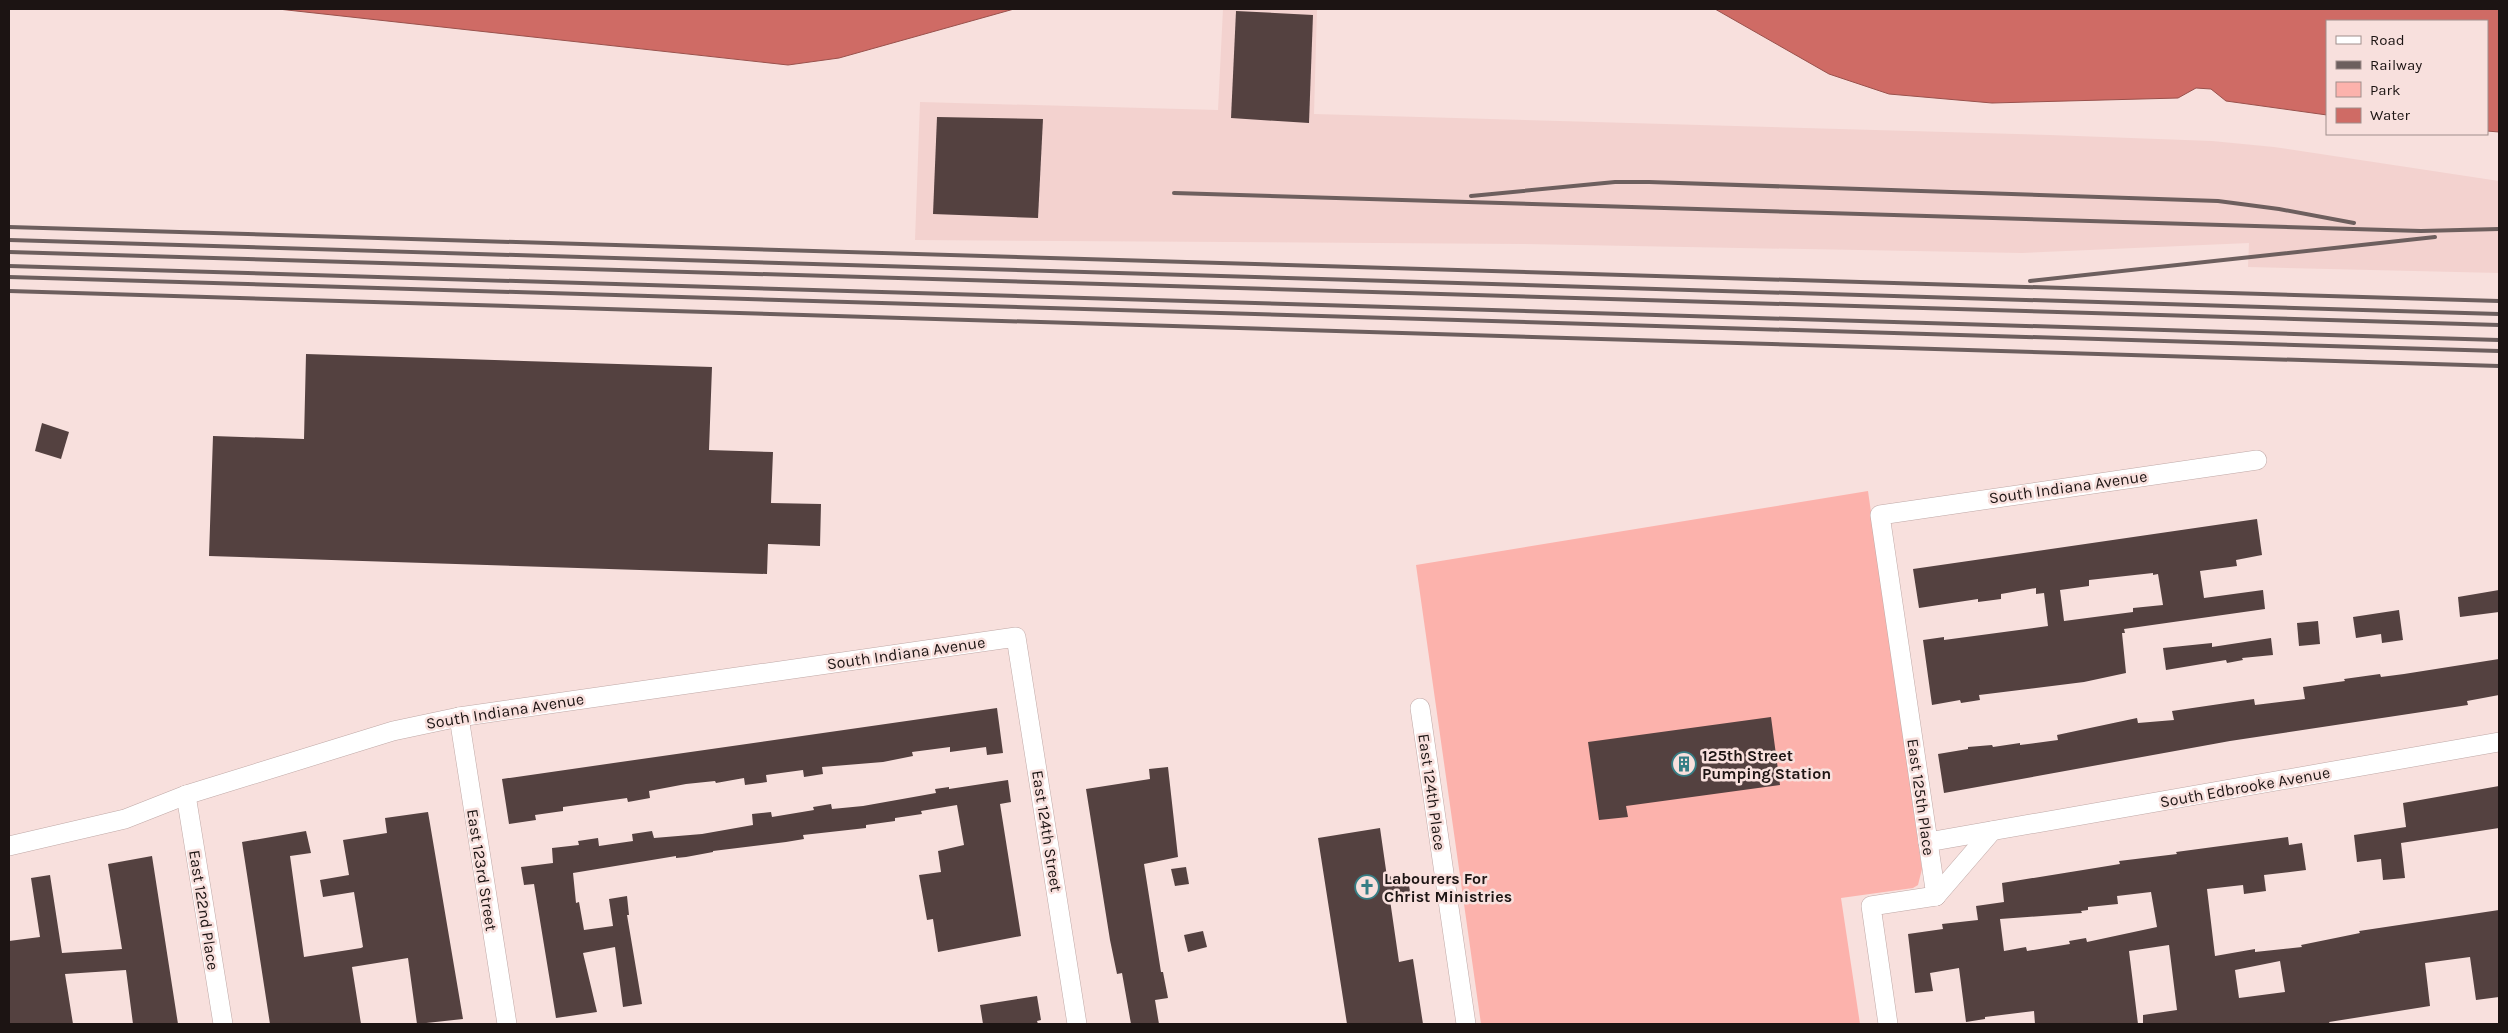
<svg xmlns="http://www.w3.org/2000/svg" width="2508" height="1033" font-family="Karla,sans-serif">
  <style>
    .built { fill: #f3d2cf }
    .green { fill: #fcb2ac }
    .water { fill: #cf6b65; stroke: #99514c }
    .building { fill: #544140; fill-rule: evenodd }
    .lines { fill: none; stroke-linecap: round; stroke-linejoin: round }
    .street-casing { stroke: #bfa8a6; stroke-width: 20 }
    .street { stroke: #fff; stroke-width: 19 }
    .rail { stroke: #6d5f5e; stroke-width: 4 }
    .labels { text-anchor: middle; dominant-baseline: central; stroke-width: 5; stroke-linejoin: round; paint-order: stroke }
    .street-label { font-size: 16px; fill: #1c1413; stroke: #f8e0dd }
    .poi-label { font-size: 16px; font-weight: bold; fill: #1c1413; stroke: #f8e0dd; text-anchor: start }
  </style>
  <rect width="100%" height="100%" fill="#f8e0dd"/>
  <polygon class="built" points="1223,9 1317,9 1314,114 2050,135 2212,141 2274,147 2499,181 2499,273 2248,267 2249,243 2022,253 1522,244 915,240 920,102 1218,110"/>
  <polygon class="green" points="1868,491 1922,869 1918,885 1913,888 1841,898 1860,1024 1481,1024 1416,565"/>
  <g class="water">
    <polygon points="278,9 1014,9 839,58 788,65"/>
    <polygon points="1715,9 2499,9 2499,132 2487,131 2487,21 2327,21 2327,115 2226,101 2211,89 2196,88 2178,98 1992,103 1889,94 1829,74"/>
  </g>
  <g class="building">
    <polygon points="1236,11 1313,15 1309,123 1231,118"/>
    <polygon points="937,117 1043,119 1038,218 933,214"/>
    <polygon points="306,354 712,367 709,450 773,452 771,503 821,504 820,546 768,544 767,574 209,556 213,436 304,439"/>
    <polygon points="42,423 69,432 61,459 35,451"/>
    <path d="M 2257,519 L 2262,555 L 2236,560 L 2237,566 L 2200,571 L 2204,598 L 2263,590 L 2265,609 L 2124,629 L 2125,633 L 2122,633 L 2126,673 L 2084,682 L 1979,695 L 1980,700 L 1961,703 L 1960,700 L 1932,705 L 1923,640 L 1944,637 L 1944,640 L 2048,626 L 2044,593 L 2036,594 L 2036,588 L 2001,594 L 2001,599 L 1978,602 L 1978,599 L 1919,608 L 1913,569 ZM 2153,573 L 2153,575 L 2158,574 L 2163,605 L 2133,608 L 2133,612 L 2064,621 L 2060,590 L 2089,586 L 2089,580 Z"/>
    <polygon points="2499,590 2499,612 2460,617 2458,597"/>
    <polygon points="2399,610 2403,640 2382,643 2381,634 2356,638 2353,617"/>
    <polygon points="2318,621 2320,644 2299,646 2297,623"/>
    <polygon points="2271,638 2273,655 2242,658 2243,660 2227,663 2226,660 2166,670 2163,648 2212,643 2212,647"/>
    <polygon points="2499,659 2499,695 2467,701 2468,705 2230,741 1944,793 1938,754 1968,749 1968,747 1992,745 1993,747 2020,743 2020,745 2058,740 2057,735 2137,718 2138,723 2174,720 2172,711 2254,699 2255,705 2305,699 2303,687 2345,681 2344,679 2380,674 2381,677 2404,674"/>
    <polygon points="997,708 1003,753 987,755 986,747 950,752 950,747 912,752 913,756 883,762 822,767 823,774 804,777 803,770 766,775 767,782 745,785 744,778 716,783 715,781 686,784 649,791 650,798 628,802 627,798 563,807 563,811 535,815 536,820 509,824 502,779"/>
    <polygon points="1771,717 1780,785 1626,806 1628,817 1599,820 1588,742"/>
    <polygon points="1168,767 1178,857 1144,864 1161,972 1163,972 1168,998 1155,1000 1159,1024 1131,1024 1122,973 1117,974 1110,940 1086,789 1150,779 1149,769"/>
    <polygon points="1008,780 1011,802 1000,804 1021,936 938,952 933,919 927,920 919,875 941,872 938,851 964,845 957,805 921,811 922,814 895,818 895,821 866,825 866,828 803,835 804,839 786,842 713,851 713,852 686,857 676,858 676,856 573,873 576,903 579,902 584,930 613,926 609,899 627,896 629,915 627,915 642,1004 623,1007 615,947 583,953 597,1012 556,1018 534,884 524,885 521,867 553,863 552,848 579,845 578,841 598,838 599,846 633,841 632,834 652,831 654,838 702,834 753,825 752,814 771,812 772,817 814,810 813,807 831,804 832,809 863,806 936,793 935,789 949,787 949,789"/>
    <polygon points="2499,786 2499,828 2401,843 2405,878 2383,880 2381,859 2357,862 2354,835 2406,827 2403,803"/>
    <polygon points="428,812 463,1019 417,1024 408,958 352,967 361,1024 270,1024 242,842 306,831 311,853 290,856 304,957 361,948 363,947 354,892 323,897 320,880 349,875 343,840 387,833 385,818"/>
    <polygon points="1380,828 1387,877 1407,874 1411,897 1390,900 1399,962 1413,959 1423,1024 1347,1024 1318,838"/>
    <path d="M 2288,837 L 2289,845 L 2302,843 L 2306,870 L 2264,875 L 2266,891 L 2244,894 L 2243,885 L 2207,889 L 2215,956 L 2255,949 L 2255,952 L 2302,947 L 2301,945 L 2360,933 L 2359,931 L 2499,910 L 2499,997 L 2476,1000 L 2470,957 L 2425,963 L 2430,1006 L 2329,1022 L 2330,1024 L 2143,1024 L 2143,1015 L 2177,1010 L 2169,945 L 2129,951 L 2138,1024 L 2035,1024 L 2034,1011 L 1985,1017 L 1985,1019 L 1966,1022 L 1959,968 L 1930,973 L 1933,991 L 1915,993 L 1908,934 L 1943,929 L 1942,924 L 1978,920 L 1976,906 L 2004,902 L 2002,883 L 2120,864 L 2119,861 L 2177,854 L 2176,852 ZM 2151,892 L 2157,927 L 2087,942 L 2086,938 L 2069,941 L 2070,944 L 2027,951 L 2026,947 L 2004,951 L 2000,919 L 2082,913 L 2081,911 L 2088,910 L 2088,907 L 2118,904 L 2117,896 ZM 2280,961 L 2285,992 L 2239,998 L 2235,970 Z"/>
    <polygon points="152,856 178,1024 133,1024 126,970 65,974 73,1024 9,1024 9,941 40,937 31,878 50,875 62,953 122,949 108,864"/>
    <polygon points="1186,867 1189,884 1175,886 1171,869"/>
    <polygon points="1203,931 1207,947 1188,952 1184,935"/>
    <polygon points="1037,996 1041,1020 1037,1021 1038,1024 983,1024 980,1005"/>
  </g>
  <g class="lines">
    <g class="street-casing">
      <g id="street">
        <polyline points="1420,708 1466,1024"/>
        <polyline points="459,717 507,1024"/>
        <polyline points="186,795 223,1024"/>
        <polyline points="1928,842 2499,742"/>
        <polyline points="9,846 125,819 186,795 393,731 459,717 1016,637 1077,1024"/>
        <polyline points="1936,896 1880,515 2257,460"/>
        <polyline points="1936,896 1992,831"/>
        <polyline points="1888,1024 1871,906 1936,896"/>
      </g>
    </g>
    <use href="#street" class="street"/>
    <g class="rail">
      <polyline points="1174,193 2421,231 2499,229"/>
      <polyline points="1471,196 1615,182 1649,182 2218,201 2279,209 2354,223"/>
      <polyline points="9,227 2499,301"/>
      <polyline points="9,240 2499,314"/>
      <polyline points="9,252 2499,325"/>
      <polyline points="9,266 2499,340"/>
      <polyline points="9,277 2499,351"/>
      <polyline points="2030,281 2435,237"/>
      <polyline points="9,291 2499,366"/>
    </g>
  </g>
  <defs>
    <g id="building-ring" transform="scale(1.25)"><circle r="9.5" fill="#f8e0dd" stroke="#367e85" stroke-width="1.5"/><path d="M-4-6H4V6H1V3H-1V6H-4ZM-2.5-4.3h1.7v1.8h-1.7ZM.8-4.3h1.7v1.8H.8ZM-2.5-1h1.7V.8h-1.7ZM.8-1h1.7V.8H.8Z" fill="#367e85"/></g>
    <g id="church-ring" transform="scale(1.25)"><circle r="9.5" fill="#f8e0dd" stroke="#367e85" stroke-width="1.5"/><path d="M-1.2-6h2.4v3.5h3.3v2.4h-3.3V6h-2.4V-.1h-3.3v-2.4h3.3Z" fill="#367e85"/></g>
  </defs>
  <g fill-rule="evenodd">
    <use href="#building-ring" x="1684" y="764"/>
    <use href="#church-ring" x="1367" y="887"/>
  </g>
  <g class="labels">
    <g class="street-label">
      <text transform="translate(2068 487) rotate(-8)">South Indiana Avenue</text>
      <text transform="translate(906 653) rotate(-8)">South Indiana Avenue</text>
      <text transform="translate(505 711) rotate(-9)">South Indiana Avenue</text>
      <text transform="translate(2245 787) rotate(-10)">South Edbrooke Avenue</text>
      <text transform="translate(1432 792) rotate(82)">East 124th Place</text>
      <text transform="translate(1921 797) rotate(82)">East 125th Place</text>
      <text transform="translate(1047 831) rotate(81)">East 124th Street</text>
      <text transform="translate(482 870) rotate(81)">East 123rd Street</text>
      <text transform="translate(204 910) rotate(81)">East 122nd Place</text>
    </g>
    <g class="poi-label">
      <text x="1702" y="755">125th Street<tspan x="1702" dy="18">Pumping Station</tspan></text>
      <text x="1384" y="878">Labourers For<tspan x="1384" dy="18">Christ Ministries</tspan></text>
    </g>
  </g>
  <rect width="2508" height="1033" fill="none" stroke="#1c1413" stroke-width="20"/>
  <rect x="2326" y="20" width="162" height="115" fill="#f8e0dd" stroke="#a08e8c"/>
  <rect x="2336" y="36" width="25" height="8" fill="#ffffff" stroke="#a08e8c"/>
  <text x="2370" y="45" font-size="15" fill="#1c1413">Road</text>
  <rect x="2336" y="61" width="25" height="8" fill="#6d5f5e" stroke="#a08e8c"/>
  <text x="2370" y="70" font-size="15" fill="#1c1413">Railway</text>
  <rect x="2336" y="82" width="25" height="15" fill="#fcb2ac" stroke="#a08e8c"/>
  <text x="2370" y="95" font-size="15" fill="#1c1413">Park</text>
  <rect x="2336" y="108" width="25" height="15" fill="#cf6b65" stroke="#a08e8c"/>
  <text x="2370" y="120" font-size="15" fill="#1c1413">Water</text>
</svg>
